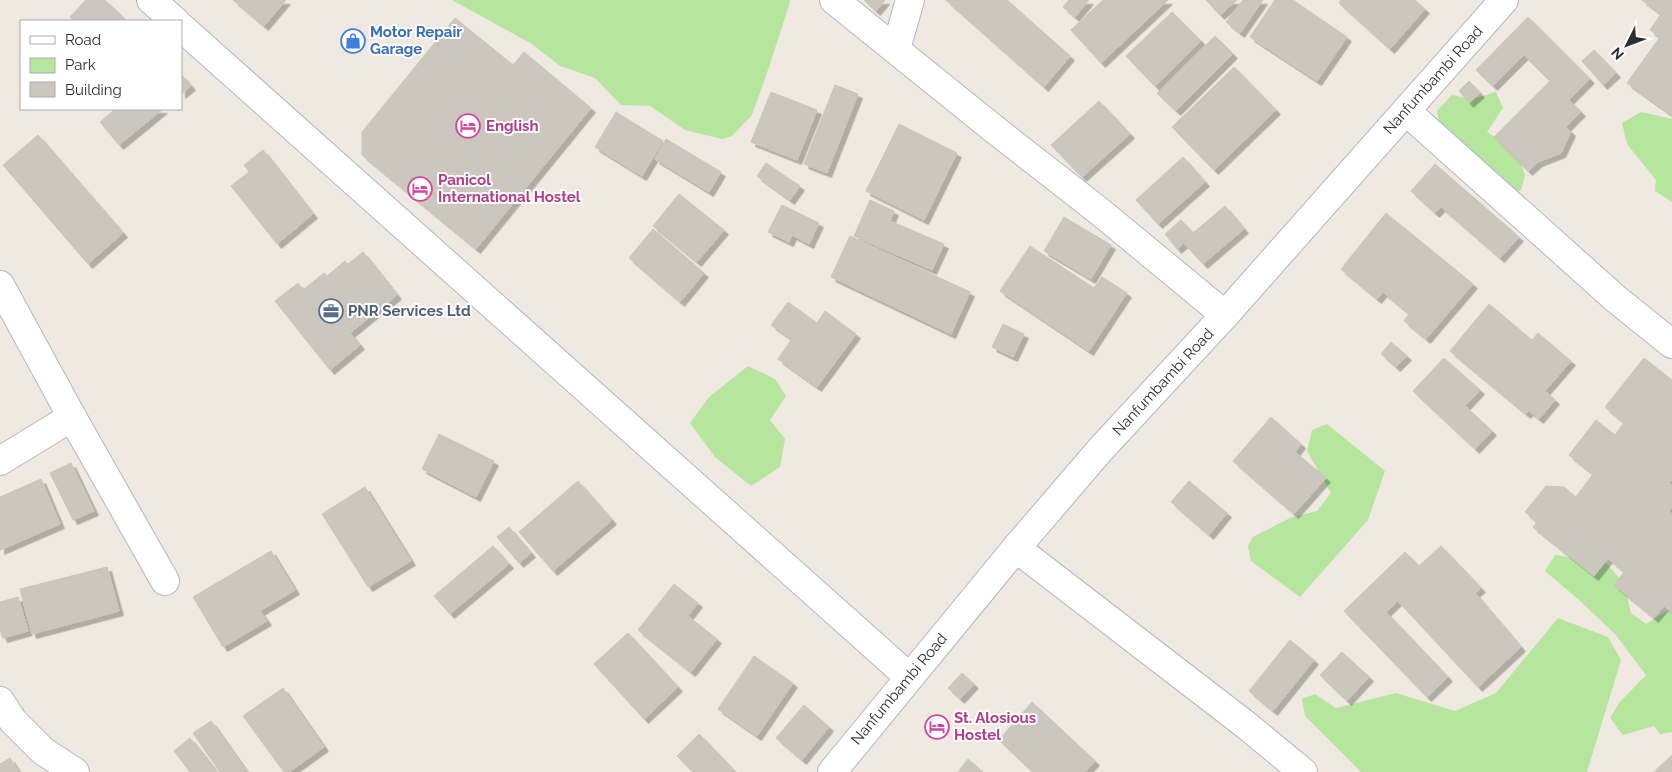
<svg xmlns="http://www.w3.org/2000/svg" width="1672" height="772" font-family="Raleway,sans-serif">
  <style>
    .green { fill: #b6e59e }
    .building { fill: #cbc7bf; stroke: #cbc5ba; filter: url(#shadow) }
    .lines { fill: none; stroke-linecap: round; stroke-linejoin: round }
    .street-casing { stroke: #b4b7c1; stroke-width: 30 }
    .secondary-casing { stroke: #b4b7c1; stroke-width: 30 }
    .street { stroke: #fff; stroke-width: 28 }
    .secondary { stroke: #fff; stroke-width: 28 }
    .labels { text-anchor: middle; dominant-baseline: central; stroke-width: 4; stroke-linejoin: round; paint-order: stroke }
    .shop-label { font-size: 15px; font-weight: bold; fill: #366cbe; stroke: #fff; text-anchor: start }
    .street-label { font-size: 15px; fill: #2e2e2e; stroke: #fff }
    .hotel-label { font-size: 15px; font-weight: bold; fill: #b23c85; stroke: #fff; text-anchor: start }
    .service-label { font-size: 15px; font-weight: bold; fill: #4e5e75; stroke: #fff; text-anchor: start }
  </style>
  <defs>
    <filter id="shadow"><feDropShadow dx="4.5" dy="4.5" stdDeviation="0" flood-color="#0004"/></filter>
  </defs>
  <rect width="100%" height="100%" fill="#efe9e1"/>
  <g class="green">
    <polygon points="452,0 790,0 790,2 770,64 752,115 732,136 722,139 685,130 650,106 621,105 595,78 560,66 532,44"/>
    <polygon points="1496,92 1503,108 1487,132 1517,151 1525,176 1521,190 1505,195 1441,134 1437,111 1452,95 1472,99"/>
    <polygon points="1641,112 1672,119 1672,202 1655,191 1656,180 1627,144 1622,123"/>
    <polygon points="748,366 775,379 786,396 770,420 785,439 780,467 751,486 715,457 690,423 709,397"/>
    <polygon points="1327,424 1385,471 1368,520 1300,597 1251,561 1248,546 1253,537 1290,518 1317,511 1331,493 1307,451 1312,430"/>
    <polygon points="1555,555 1606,563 1624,583 1631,613 1646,624 1672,608 1672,732 1660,734 1654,726 1623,735 1610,718 1619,703 1646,675 1615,634 1579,600 1545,571"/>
    <polygon points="1558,618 1608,637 1621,660 1587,772 1361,772 1305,716 1302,699 1315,694 1336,708 1396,693 1455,711 1496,693"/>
  </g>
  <g class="building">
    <polygon points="86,0 105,0 127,21 74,21 70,17"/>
    <polygon points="233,0 286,0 264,26"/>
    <polygon points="864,0 885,0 876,11"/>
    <polygon points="946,0 1007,0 1070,56 1044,87"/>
    <polygon points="1069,0 1089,0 1075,17 1063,7"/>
    <polygon points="1103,0 1168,0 1101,63 1071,30"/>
    <polygon points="1206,0 1237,0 1220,15"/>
    <polygon points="1243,0 1263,0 1240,33 1226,22"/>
    <polygon points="1275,0 1293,0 1347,37 1317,81 1250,37"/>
    <polygon points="1341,0 1415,0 1425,9 1390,49 1339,3"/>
    <polygon points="1642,0 1672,0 1672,115 1627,83 1660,37 1650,30 1661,14"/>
    <polygon points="1172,12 1201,41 1155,86 1126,56"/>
    <polygon points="1528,17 1590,79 1569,100 1524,55 1493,86 1476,70"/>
    <polygon points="455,18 513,65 524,52 591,108 476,249 362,155 362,132"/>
    <polygon points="1215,36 1233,54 1176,111 1157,93"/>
    <polygon points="1594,50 1616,73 1603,85 1582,61"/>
    <polygon points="1234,67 1276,110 1214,170 1172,127"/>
    <polygon points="181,74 191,86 181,94"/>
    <polygon points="1469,81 1480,93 1469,103 1459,91"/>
    <polygon points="1550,81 1581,112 1566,127 1571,132 1561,153 1538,162 1528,171 1494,137"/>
    <polygon points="835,85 858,94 827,173 804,164"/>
    <polygon points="771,92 817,110 797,160 751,142"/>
    <polygon points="1099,101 1130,134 1082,177 1051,145"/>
    <polygon points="115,109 163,109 119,145 100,122"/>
    <polygon points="616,112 663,141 642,176 595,147"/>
    <polygon points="899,124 957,153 924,220 866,191"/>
    <polygon points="38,135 123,233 88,264 3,165"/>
    <polygon points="666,139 721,172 709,192 655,159"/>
    <polygon points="263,150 313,214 277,244 231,186 249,172 244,165"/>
    <polygon points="1183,157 1205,182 1158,224 1136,200"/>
    <polygon points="766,163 800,186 790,200 757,176"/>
    <polygon points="1435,164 1519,237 1500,258 1441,207 1435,213 1411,191"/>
    <polygon points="679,194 724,230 697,262 653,226"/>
    <polygon points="870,200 894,211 890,221 944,244 932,270 854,236"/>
    <polygon points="782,205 819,223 809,244 792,235 789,242 768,232"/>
    <polygon points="1225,206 1244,229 1203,264 1184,243 1177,249 1165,234 1181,220 1193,233"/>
    <polygon points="1386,213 1473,284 1426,339 1404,321 1409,314 1383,292 1377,299 1341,269"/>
    <polygon points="1064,217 1111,245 1091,279 1044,251"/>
    <polygon points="653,229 704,273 680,302 629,258"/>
    <polygon points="850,236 970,292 951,334 831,277"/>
    <polygon points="1030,246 1094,288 1102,277 1127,293 1089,351 1000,291"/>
    <polygon points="363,252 397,295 350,333 360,345 330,370 275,301 298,283 303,290 324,273 327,276 345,261 348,264"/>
    <polygon points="788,302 817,323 825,311 856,334 817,387 778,359 792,339 771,325"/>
    <polygon points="1489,304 1532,340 1538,333 1571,361 1545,391 1555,400 1539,419 1529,411 1526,414 1450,351"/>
    <polygon points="1003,324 1024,334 1013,357 992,347"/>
    <polygon points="1391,342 1407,356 1396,367 1381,354"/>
    <polygon points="1444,358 1480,390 1465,406 1492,431 1475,449 1413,391"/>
    <polygon points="1644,358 1672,380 1672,479 1594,576 1533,527 1537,522 1525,512 1546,486 1564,487 1576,497 1593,474 1569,455 1596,420 1615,435 1624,423 1605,407"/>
    <polygon points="1271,417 1301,444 1295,452 1326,478 1294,514 1233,461"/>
    <polygon points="439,434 494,461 476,497 422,469"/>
    <polygon points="71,463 94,511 73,520 50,473"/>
    <polygon points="41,479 60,524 0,550 0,497"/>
    <polygon points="1666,480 1672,485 1672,508 1669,511 1672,514 1672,613 1664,606 1654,618 1614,585 1624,572 1604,555"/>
    <polygon points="578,481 612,520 553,571 519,532"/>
    <polygon points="1189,481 1227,513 1209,535 1171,502"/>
    <polygon points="365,487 411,561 368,587 322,514"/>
    <polygon points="509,527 531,553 519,563 497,537"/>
    <polygon points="493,546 509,564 450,614 434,596"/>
    <polygon points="1441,546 1481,588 1475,593 1442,558 1386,612 1448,677 1427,697 1344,611 1405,552 1419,566"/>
    <polygon points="271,551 295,590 260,611 267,621 223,647 193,597"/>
    <polygon points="1442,558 1475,593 1521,647 1478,687 1398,601"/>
    <polygon points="107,567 119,611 32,634 20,589"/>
    <polygon points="674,584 698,603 688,616 717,639 691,672 638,630"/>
    <polygon points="18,597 28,631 3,638 0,630 0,602"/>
    <polygon points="628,633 678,687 644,719 594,664"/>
    <polygon points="1290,640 1314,660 1273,711 1249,691"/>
    <polygon points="1342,652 1369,677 1347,701 1320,675"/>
    <polygon points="754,656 793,683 757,736 718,709"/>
    <polygon points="962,673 974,684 960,699 948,688"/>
    <polygon points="283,688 324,747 289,772 284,772 243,716"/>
    <polygon points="1032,702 1095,761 1085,772 1033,772 999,740"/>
    <polygon points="804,705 829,727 802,760 776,738"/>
    <polygon points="211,721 247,772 220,772 193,733"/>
    <polygon points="699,734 736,772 693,772 677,756"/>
    <polygon points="190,738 217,772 190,772 174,751"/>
    <polygon points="1672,755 1672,772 1654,772"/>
    <polygon points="10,758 19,772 0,772 0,764"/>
    <polygon points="968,759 983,772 958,772"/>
  </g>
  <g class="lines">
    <g class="street-casing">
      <g id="street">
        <polyline points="151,0 175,21"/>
        <polyline points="834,0 994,129 1099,211 1225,315"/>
        <polyline points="181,27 909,677"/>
        <polyline points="896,49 910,0"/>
        <polyline points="1406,111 1616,299 1672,344"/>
        <polyline points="0,285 72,417 0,461"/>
        <polyline points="72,417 165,581"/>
        <polyline points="1016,548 1246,725 1303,772"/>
        <polyline points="0,701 13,721 43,751 75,772"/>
      </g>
    </g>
    <g class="secondary-casing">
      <polyline id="secondary" points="832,772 1016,548 1100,450 1225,315 1504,0"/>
    </g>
    <use href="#street" class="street"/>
    <use href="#secondary" class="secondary"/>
  </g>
  <defs>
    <g id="shop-ring" transform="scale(1.25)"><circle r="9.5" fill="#fff" stroke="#3f7fe0" stroke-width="1.5"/><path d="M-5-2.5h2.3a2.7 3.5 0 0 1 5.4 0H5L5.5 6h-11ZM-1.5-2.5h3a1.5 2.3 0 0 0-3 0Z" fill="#3f7fe0"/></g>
    <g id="hotel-ring" transform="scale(1.25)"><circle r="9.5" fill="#fff" stroke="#d1479c" stroke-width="1.5"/><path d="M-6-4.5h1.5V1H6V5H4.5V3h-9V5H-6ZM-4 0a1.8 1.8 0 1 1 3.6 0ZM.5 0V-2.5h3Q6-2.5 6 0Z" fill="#d1479c"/></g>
    <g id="office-ring" transform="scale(1.25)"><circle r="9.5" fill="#fff" stroke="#5c6f8a" stroke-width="1.5"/><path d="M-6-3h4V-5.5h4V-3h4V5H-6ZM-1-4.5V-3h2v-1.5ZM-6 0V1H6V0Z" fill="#5c6f8a"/></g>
  </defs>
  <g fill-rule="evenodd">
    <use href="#shop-ring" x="353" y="41"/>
    <use href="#hotel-ring" x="468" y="126"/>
    <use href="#hotel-ring" x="420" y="189"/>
    <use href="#office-ring" x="331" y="311"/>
    <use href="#hotel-ring" x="937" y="727"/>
  </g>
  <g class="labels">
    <g class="shop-label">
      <text x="370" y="32">Motor Repair<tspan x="370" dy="17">Garage</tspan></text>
    </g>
    <g class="street-label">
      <text transform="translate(1433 80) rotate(-48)">Nanfumbambi Road</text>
      <text transform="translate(1163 382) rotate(-47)">Nanfumbambi Road</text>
      <text transform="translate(899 689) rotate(-50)">Nanfumbambi Road</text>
    </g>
    <g class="hotel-label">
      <text x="486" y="126">English</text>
      <text x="438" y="180">Panicol<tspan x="438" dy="17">International Hostel</tspan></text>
      <text x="954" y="718">St. Alosious<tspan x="954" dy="17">Hostel</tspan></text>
    </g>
    <g class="service-label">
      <text x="348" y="311">PNR Services Ltd</text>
    </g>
  </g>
  <rect x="20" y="20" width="162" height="90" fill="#ffffff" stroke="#ababab"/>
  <rect x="30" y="36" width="25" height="8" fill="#ffffff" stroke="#ababab"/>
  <text x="65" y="45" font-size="15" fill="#2e2e2e">Road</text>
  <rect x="30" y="58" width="25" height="15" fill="#b6e59e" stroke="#ababab"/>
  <text x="65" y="70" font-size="15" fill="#2e2e2e">Park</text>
  <rect x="30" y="82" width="25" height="15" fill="#cbc7bf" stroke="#ababab"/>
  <text x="65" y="95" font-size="15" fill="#2e2e2e">Building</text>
  <g transform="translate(1627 45) rotate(228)" stroke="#ffffff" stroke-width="4" paint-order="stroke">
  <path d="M0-4L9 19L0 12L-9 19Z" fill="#2e2e2e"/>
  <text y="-8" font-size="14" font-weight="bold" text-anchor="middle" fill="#2e2e2e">N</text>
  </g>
</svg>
